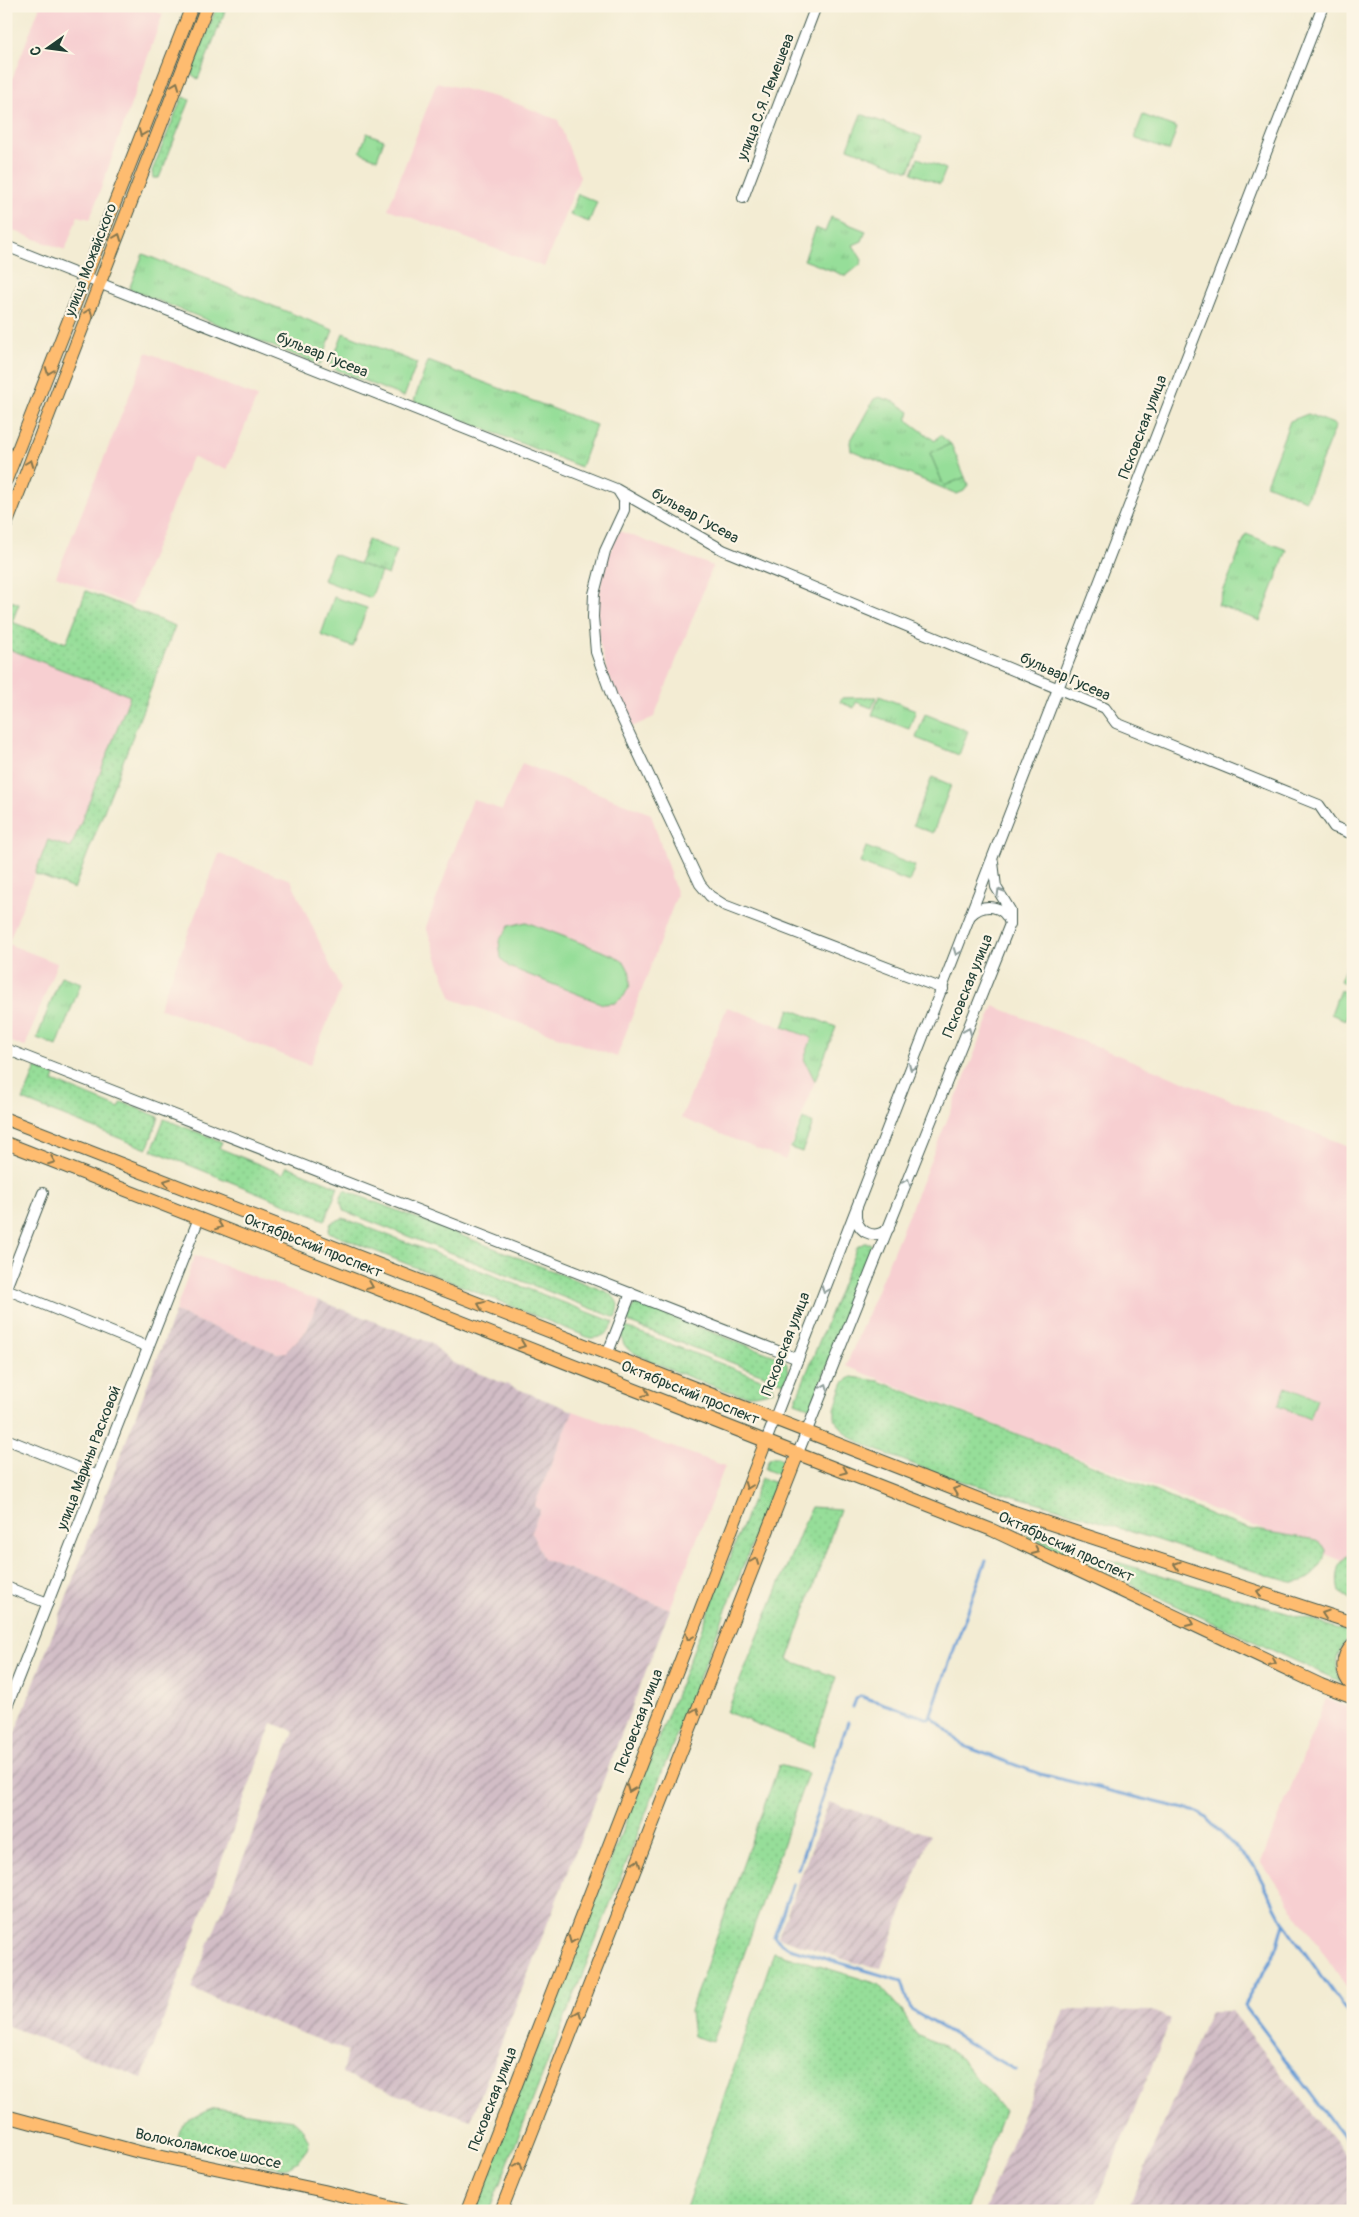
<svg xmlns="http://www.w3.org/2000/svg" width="1359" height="2217" font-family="Pangolin,sans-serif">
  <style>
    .built { fill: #f7cfd1 }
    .industrial { fill: url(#industrial-furrows) }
    .grass { fill: url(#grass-dots); stroke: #5a8e66 }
    .park { fill: url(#park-tufts); stroke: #5a8e66 }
    .pitch { fill: #96de99; stroke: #5a8e66 }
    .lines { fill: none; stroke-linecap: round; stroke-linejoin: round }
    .stream { stroke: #699dd5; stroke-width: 3 }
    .minor-casing { stroke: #3f574c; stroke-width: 12 }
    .major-casing { stroke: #3f574c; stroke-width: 14 }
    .minor { stroke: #fff; stroke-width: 10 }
    .major { stroke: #febc70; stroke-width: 12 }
    .oneway { stroke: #83764f }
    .oneway2 { stroke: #8f9e9a }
    .labels { text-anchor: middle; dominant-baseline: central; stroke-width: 4.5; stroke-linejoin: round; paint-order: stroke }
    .street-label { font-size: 15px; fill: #1f3d34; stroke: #fcf5e5 }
  </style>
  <defs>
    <pattern id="industrial-furrows" width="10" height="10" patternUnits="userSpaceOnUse" patternTransform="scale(1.25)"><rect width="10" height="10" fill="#d2bdc6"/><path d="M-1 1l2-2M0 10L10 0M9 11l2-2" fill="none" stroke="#aa9ba2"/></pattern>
    <pattern id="grass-dots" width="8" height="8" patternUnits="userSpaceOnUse" patternTransform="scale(1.25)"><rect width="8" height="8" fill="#96de99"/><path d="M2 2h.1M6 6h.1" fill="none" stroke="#81bf84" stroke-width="1.8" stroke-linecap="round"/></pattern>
    <pattern id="park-tufts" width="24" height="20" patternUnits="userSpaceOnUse" patternTransform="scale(1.25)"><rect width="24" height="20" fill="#96de99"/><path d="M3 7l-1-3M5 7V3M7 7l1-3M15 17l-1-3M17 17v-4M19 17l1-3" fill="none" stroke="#81bf84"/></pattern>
  </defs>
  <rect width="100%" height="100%" fill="#fcf5e5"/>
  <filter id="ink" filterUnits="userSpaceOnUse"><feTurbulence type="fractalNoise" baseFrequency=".02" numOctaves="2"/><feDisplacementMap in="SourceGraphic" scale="10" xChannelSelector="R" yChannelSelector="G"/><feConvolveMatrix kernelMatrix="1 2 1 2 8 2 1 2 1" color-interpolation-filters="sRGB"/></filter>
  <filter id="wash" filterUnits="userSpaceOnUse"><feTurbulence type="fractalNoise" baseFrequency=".0096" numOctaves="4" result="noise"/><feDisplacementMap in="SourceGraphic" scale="20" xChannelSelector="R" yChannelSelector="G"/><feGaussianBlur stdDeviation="1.12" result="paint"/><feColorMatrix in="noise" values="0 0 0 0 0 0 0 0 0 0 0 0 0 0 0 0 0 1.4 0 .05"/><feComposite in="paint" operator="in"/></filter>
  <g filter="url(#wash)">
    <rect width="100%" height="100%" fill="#f3ecd3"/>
    <g class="built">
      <polygon points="40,6 141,6 163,14 90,219 78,216 65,250 6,228 6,95"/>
      <polygon points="437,82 510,101 558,120 580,177 544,267 388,209"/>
      <polygon points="147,352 257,397 227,470 192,457 132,606 56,576"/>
      <polygon points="619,531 713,566 654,717 632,727 608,675 599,641 598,614 602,570"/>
      <polygon points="6,648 130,696 71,849 48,840 8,944 57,963 25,1047 6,1040"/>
      <polygon points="522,763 651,814 677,895 617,1057 452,999 426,927 473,799 502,810"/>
      <polygon points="219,854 291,880 341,989 310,1065 159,1008"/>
      <polygon points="994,1006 1353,1148 1353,1565 846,1366"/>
      <polygon points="727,1007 812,1038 804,1059 815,1081 785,1160 681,1118"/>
      <polygon points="195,1255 318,1300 307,1330 286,1352 277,1353 175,1312"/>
      <polygon points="573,1411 725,1466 670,1609 543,1559 531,1532 540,1510 534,1506"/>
      <polygon points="1326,1699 1353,1709 1353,1996 1261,1862"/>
    </g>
    <g class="industrial">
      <polygon points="318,1300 431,1343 453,1363 573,1411 534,1506 540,1510 531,1532 543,1559 670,1609 471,2120 419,2103 342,2073 347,2051 191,1989 294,1731 272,1723 142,2078 6,2025 6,1757 175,1312 277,1353 286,1352 307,1330"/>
      <polygon points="829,1802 930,1835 881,1968 855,1963 778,1937"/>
      <polygon points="1065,2010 1152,2011 1171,2019 1093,2211 984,2211"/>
      <polygon points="1210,2011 1232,2011 1353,2166 1353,2206 1344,2211 1127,2211"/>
    </g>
    <g class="grass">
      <polygon points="217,6 227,6 198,79 191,74"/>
      <polygon points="184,97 190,100 159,178 153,178 152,171 181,100"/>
      <polygon points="86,591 175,626 74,889 35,874 48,840 71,848 130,696 6,648 6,599 19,604 12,622 66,643"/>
      <polygon points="36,1068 55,1076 53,1081 119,1108 122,1102 159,1117 147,1149 23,1100"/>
      <polygon points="164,1119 222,1142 219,1148 283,1174 287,1166 338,1187 325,1220 152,1150"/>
      <path d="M 344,1190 L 607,1292 C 617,1298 621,1306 616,1318 L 344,1211 L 340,1201 Z"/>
      <path d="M 343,1218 L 614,1322 C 608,1334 603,1338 590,1338 L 328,1232 L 331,1223 Z"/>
      <polygon points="864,1243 870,1243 873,1249 811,1408 795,1402 857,1247"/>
      <polygon points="635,1303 783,1359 786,1362 789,1371 784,1383 630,1323 627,1318"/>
      <path d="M 623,1326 L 771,1383 L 773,1391 C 762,1394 750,1397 738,1394 C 723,1391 635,1357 627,1348 C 621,1342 621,1334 623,1326 Z"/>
      <path d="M 852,1377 L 878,1381 L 1035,1441 L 1218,1518 L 1250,1529 L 1316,1540 L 1321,1543 L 1326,1551 C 1323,1565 1312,1581 1297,1582 C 1290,1583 1282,1579 1276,1578 L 1057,1508 L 944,1476 L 874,1449 L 850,1437 L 835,1420 L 835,1409 L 840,1392 L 844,1382 Z"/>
      <polygon points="772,1457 778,1457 782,1461 779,1475 765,1469 769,1459"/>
      <polygon points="761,1478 776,1483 489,2211 475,2205"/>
      <polygon points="811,1507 840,1509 788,1660 836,1677 813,1747 727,1712"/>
      <path d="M 1020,1533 L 1353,1633 L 1353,1635 C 1337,1650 1332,1662 1341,1682 Z"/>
      <path d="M 1353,1551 L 1353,1601 L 1339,1592 C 1335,1576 1338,1560 1353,1551 Z"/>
      <polygon points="779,1765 808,1773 713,2042 693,2036 690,2011"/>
      <polygon points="774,1952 878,1984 902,2011 916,2034 944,2046 959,2057 1004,2111 967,2211 685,2211"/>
      <path d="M 215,2108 L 293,2120 L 301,2127 L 309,2142 L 307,2149 L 298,2161 L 288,2167 L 281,2168 L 189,2147 L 179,2141 C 174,2123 203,2112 215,2108 Z"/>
    </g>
    <g class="park">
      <polygon points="861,114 922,137 909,171 848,148"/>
      <polygon points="367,133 384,140 377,159 360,152"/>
      <polygon points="578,194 597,202 589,222 570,215"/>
      <polygon points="831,217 866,231 862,241 853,245 862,260 861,264 846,276 804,260 816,228 825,232"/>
      <polygon points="143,254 333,330 320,365 129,289"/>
      <polygon points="343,333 417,363 404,397 330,367"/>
      <polygon points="428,361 596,425 581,467 414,401"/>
      <polygon points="879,397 895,402 910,412 907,420 935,441 940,435 951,444 930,453 944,486 965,477 968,485 964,491 957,494 851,450 850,442 874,399"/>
      <polygon points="1308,414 1336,425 1306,500 1266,484 1290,421"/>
      <polygon points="1246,534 1287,550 1260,621 1218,605"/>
      <polygon points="368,540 397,551 388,575 359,564"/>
      <polygon points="879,696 916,710 909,729 872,715"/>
      <polygon points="876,697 872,708 856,702 854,708 840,702 842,698"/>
      <polygon points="925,714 968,731 959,755 916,738"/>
      <polygon points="932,777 951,785 933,833 913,825"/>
      <polygon points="866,847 915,866 909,882 860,863"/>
      <polygon points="1353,949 1353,987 1340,981"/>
      <polygon points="61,976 81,983 57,1046 37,1038"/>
      <polygon points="1340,990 1353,994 1353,1001 1345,1020 1331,1014"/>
      <polygon points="790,1009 836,1027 815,1081 804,1059 812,1038 783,1027"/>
      <polygon points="803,1119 813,1123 802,1152 791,1148"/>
      <polygon points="1286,1387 1317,1399 1310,1419 1278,1406"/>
    </g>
    <g class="pitch">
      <polygon points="1143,115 1177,128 1169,151 1134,138"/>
      <polygon points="918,158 946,169 940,184 912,173"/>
      <polygon points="951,444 965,477 944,486 930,453"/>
      <polygon points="333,554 381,572 371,598 323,580"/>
      <polygon points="334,597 367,608 353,647 321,635"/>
      <polygon points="526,922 615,956 625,963 630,973 630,985 624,996 615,1003 603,1004 509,967 501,958 499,941 509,926"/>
    </g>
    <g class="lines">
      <g class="stream">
        <polyline points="853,1707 856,1699 860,1696 929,1719 986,1560"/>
        <polyline points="931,1716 964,1746 1040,1774 1197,1812 1205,1817 1254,1866 1284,1923 1353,2021"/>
        <polyline points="798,1869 848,1722"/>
        <polyline points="793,1884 774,1937 786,1947 902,1981 911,2010 1015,2070"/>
        <polyline points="1284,1924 1278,1946 1244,2005 1353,2150"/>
      </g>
    </g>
  </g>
  <g filter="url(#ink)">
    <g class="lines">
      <g class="minor-casing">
        <g id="minor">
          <polyline points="743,198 816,6"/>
          <polyline points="6,246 616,489 723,550 1105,708 1116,723 1319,805 1334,827 1353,834"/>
          <polyline points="619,492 624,500 624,510 605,551 594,594 593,617 596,652 612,697 700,884 710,896 724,905 943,989"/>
          <path d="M 971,915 C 984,902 1004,905 1010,923"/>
          <polyline points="6,1049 798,1359"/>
          <path d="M 856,1211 C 854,1231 874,1242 889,1228"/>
          <polyline points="6,1288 43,1193"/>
          <polyline points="6,1289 148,1347"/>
          <polyline points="607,1355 631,1293"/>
          <polyline points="6,1439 98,1476"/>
          <polyline points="766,1441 1323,6"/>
          <polyline points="798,1453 1010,924 1010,910 996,887 993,862"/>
          <polyline points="6,1587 48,1603"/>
          <polyline points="6,1709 199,1218"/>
        </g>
      </g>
      <g class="major-casing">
        <g id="major">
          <polyline points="6,480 192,6"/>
          <polyline points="6,525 207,6"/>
          <polyline points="6,1119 1002,1508 1353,1623"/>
          <polyline points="6,1143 992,1530 1321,1685 1353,1697"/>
          <path d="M 1353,1645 C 1340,1657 1340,1674 1353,1687"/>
          <polyline points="6,2116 139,2152 324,2191 404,2211"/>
          <polyline points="467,2211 766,1441"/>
          <polyline points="501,2211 798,1453"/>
        </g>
      </g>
      <use href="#minor" class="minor"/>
      <use href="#major" class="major"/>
    </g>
    <defs><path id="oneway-chevron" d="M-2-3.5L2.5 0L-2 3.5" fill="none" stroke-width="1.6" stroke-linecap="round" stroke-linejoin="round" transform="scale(1.25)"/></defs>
    <g class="oneway">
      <use href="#oneway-chevron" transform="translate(176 85) rotate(-69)"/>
      <use href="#oneway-chevron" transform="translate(142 133) rotate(111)"/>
      <use href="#oneway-chevron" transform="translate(118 237) rotate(-69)"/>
      <use href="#oneway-chevron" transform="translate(89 312) rotate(-69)"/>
      <use href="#oneway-chevron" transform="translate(49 371) rotate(111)"/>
      <use href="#oneway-chevron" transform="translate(30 463) rotate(-69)"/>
      <use href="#oneway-chevron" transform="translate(52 1161) rotate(21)"/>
      <use href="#oneway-chevron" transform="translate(167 1182) rotate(-159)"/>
      <use href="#oneway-chevron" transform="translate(219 1226) rotate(21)"/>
      <use href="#oneway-chevron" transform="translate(370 1286) rotate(22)"/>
      <use href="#oneway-chevron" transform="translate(481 1305) rotate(-158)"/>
      <use href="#oneway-chevron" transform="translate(522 1345) rotate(21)"/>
      <use href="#oneway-chevron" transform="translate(646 1393) rotate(22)"/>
      <use href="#oneway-chevron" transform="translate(844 1471) rotate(22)"/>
      <use href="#oneway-chevron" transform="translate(748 1486) rotate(111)"/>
      <use href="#oneway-chevron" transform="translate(956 1490) rotate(-159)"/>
      <use href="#oneway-chevron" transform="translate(1036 1551) rotate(25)"/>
      <use href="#oneway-chevron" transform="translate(755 1561) rotate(-69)"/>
      <use href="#oneway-chevron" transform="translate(1177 1565) rotate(-162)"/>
      <use href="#oneway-chevron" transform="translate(1260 1592) rotate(-162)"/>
      <use href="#oneway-chevron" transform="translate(1325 1614) rotate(-161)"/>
      <use href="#oneway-chevron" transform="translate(1190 1623) rotate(25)"/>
      <use href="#oneway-chevron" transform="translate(689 1637) rotate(111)"/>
      <use href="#oneway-chevron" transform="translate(1273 1662) rotate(25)"/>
      <use href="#oneway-chevron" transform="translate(696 1711) rotate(-69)"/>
      <use href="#oneway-chevron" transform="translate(630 1789) rotate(111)"/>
      <use href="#oneway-chevron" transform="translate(637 1863) rotate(-69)"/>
      <use href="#oneway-chevron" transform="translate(572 1940) rotate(111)"/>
      <use href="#oneway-chevron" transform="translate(578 2014) rotate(-69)"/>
      <use href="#oneway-chevron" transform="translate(519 2165) rotate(-69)"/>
    </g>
    <g class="oneway2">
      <use href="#oneway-chevron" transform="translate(1000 892) rotate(-121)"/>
      <use href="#oneway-chevron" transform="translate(957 952) rotate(111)"/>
      <use href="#oneway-chevron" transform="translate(968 1031) rotate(-68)"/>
      <use href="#oneway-chevron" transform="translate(912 1067) rotate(111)"/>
      <use href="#oneway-chevron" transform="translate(907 1182) rotate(-68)"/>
      <use href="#oneway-chevron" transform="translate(825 1290) rotate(111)"/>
      <use href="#oneway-chevron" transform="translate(825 1387) rotate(-68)"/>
    </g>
  </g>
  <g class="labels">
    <g class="street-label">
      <text transform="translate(766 97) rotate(-69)">улица С.Я. Лемешева</text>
      <text transform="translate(91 260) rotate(-69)">улица Можайского</text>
      <text transform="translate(322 355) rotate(22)">бульвар Гусева</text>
      <text transform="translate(1143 427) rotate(-69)">Псковская улица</text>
      <text transform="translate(695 516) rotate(29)">бульвар Гусева</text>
      <text transform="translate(1065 677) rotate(24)">бульвар Гусева</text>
      <text transform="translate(968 986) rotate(-68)">Псковская улица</text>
      <text transform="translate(313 1246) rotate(22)">Октябрьский проспект</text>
      <text transform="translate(786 1344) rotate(-69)">Псковская улица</text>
      <text transform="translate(690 1393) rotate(22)">Октябрьский проспект</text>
      <text transform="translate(89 1458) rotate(-69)">улица Марины Расковой</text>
      <text transform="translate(1066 1547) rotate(25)">Октябрьский проспект</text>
      <text transform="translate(639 1721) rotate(-69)">Псковская улица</text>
      <text transform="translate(493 2099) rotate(-69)">Псковская улица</text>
      <text transform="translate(208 2149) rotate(12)">Волоколамское шоссе</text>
    </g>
  </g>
  <rect width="1359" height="2217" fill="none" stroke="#fcf5e5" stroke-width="25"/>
  <g transform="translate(48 48) rotate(256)" stroke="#fcf5e5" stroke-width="4" paint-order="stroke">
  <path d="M0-4L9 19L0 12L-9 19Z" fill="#1f3d34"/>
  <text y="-8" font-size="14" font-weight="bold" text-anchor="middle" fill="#1f3d34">С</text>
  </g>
</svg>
